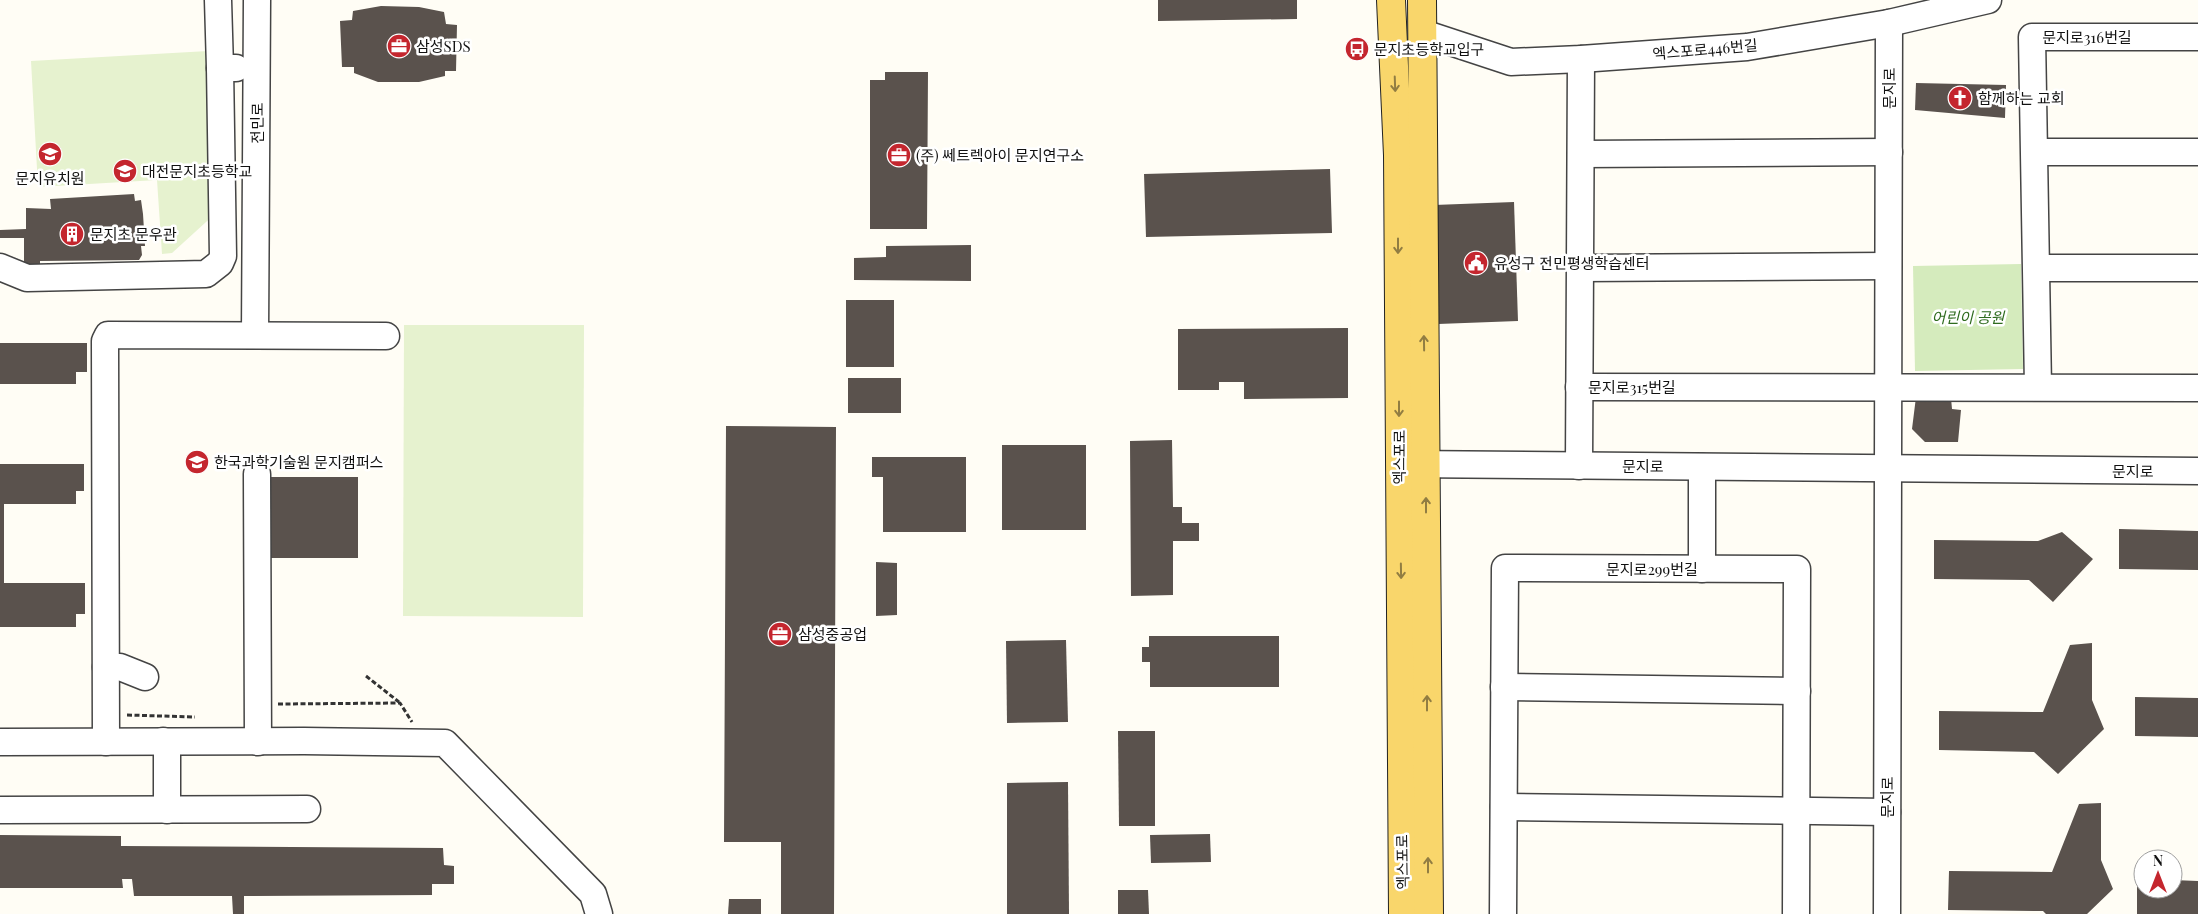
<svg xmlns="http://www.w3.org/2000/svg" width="2198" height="914" font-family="'Playfair Display','Noto Sans KR',serif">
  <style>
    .green { fill: #d5ebbd }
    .pitch { fill: #e6f2cf }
    .building { fill: #5a524d }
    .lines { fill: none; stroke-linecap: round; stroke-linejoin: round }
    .minor-casing { stroke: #444; stroke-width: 29 }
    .major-casing { stroke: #222; stroke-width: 30 }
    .path { stroke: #333; stroke-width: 3; stroke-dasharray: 5 2.5; stroke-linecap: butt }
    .minor { stroke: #fff; stroke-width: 26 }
    .major { stroke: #f9d66b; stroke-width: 28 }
    .oneway { stroke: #917d42 }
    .labels { text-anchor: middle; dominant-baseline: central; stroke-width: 5; stroke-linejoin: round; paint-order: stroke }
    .street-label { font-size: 15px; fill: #111; stroke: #fff }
    .poi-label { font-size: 15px; fill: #111; stroke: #fff; text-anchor: start }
    .park-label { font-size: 15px; font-style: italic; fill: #2f6b1f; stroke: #fff }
  </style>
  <rect width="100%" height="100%" fill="#fffdf5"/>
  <polygon class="green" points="2021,264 2023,369 1915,371 1913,266"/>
  <g class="pitch">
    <polygon points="208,51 217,212 172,253 162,254 157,180 38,187 31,61"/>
    <polygon points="404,325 584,325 583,617 403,616"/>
  </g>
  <g class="building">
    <polygon points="1158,0 1297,0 1297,19 1158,21"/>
    <polygon points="381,6 419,7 444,12 446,24 457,25 456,71 445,71 445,76 419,82 378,82 354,73 354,67 342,67 340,21 352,20 353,11"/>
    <polygon points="885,72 928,72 927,229 870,229 870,80 885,80"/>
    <polygon points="1916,83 2006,85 2005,118 1915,110"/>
    <polygon points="1330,169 1332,233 1146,237 1144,174"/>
    <polygon points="134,194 135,201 141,200 143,214 145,246 141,246 142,255 139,260 40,261 40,266 24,266 24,238 0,238 0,230 26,229 26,208 51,209 50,199"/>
    <polygon points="1514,202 1518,321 1438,324 1434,205"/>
    <polygon points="971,245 971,281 854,280 854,258 886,257 886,246"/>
    <rect x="846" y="300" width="48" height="67"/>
    <polygon points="1348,328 1348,398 1244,399 1244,382 1219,382 1219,390 1178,390 1178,329"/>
    <polygon points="0,343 87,343 87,372 76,372 76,384 0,384"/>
    <rect x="848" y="378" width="53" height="35"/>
    <polygon points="1950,387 1952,409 1961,410 1958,442 1925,442 1912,429 1917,389"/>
    <polygon points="726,426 836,427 834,914 781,914 781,842 724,842"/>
    <polygon points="1172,440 1173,507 1182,507 1182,523 1199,523 1199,541 1173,541 1173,595 1131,596 1130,441"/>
    <rect x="1002" y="445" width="84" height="85"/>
    <polygon points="872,457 966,457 966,532 883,532 883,477 872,477"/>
    <polygon points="0,464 84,464 84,491 76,491 76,504 4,504 4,583 85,583 85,614 76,614 76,627 0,627"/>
    <polygon points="265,477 358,477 358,558 264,558"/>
    <polygon points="2119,529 2198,531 2198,570 2119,569"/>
    <polygon points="2062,532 2093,559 2053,602 2029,580 1934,579 1934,540 2038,541"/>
    <polygon points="876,562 897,563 897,615 876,616"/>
    <polygon points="1149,636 1279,636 1279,687 1150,687 1150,662 1142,662 1142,647 1149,647"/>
    <polygon points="1066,640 1068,722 1007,723 1006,641"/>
    <polygon points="2092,643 2092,700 2104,729 2058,774 2034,752 1939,750 1939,711 2043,712 2070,645"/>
    <polygon points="2135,697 2198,698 2198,737 2135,736"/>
    <polygon points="1118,731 1155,731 1155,826 1119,826"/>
    <polygon points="1068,782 1069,914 1007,914 1007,783"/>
    <polygon points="2101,803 2101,860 2113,889 2087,914 2046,914 2043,911 1948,910 1949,871 2052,872 2079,804"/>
    <polygon points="1210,834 1211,862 1151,863 1150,835"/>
    <polygon points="0,835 121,836 121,846 443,848 444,865 454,866 454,884 432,884 432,895 244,896 244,914 233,914 232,896 134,896 132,879 122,879 123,888 0,888"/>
    <polygon points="2137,880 2143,880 2143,889 2173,889 2173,880 2198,881 2198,914 2137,914"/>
    <polygon points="1118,890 1148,890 1149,914 1118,914"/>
    <polygon points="729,899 761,899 761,914 728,914"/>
  </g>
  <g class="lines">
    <g class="minor-casing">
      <g id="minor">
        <polyline points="218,0 220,68 236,68"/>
        <polyline points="1423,33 1511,62 1581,59 1747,47 1889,23 1988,0"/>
        <polyline points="2036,152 2198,152"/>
        <polyline points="1581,154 1889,152"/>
        <polyline points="0,267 27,278 206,274 220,263 223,256 220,68"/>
        <polyline points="1580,268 1888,266"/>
        <polyline points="2037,268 2198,268"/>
        <polyline points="255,335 257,0"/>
        <polyline points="1579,387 2198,388"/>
        <polyline points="2038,387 2032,37 2198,37"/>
        <polyline points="1405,464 2198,471"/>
        <polyline points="1579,466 1581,59"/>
        <polyline points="257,474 258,742"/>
        <polyline points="1702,569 1702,467"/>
        <polyline points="106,667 120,667 145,677"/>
        <polyline points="1504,687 1797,691"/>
        <polyline points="163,741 167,752 167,810"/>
        <polyline points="0,742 304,741 445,743 593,894 599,914"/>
        <polyline points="106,742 105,341 108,335 386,336"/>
        <polyline points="1504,807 1887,812"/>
        <polyline points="0,810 307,809"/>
        <polyline points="1503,914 1505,568 1797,569 1796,914"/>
        <polyline points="1887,914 1889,23"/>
      </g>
    </g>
    <g class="major-casing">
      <g id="major">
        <polyline points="1391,0 1398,155 1403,914"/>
        <polyline points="1422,0 1429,914"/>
      </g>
    </g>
    <g class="path">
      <polyline points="366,676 399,702"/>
      <polyline points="278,704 400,703 412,722"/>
      <polyline points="127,715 195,717"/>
    </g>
    <use href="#minor" class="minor"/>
    <use href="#major" class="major"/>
  </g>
  <defs><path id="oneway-shaft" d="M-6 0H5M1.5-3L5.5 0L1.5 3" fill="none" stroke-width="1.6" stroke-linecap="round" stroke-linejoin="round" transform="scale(1.25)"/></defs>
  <g class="oneway">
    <use href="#oneway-shaft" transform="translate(1395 84) rotate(88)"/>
    <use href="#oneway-shaft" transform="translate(1398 246) rotate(90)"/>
    <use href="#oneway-shaft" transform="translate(1424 343) rotate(-91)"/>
    <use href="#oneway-shaft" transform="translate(1399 409) rotate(90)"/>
    <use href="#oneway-shaft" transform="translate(1426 505) rotate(-90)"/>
    <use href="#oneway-shaft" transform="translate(1401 571) rotate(89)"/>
    <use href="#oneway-shaft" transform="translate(1427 703) rotate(-90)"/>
    <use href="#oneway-shaft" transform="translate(1428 865) rotate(-90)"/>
  </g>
  <defs>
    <g id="office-disc" transform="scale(1.25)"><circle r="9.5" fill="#c4262e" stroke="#fff"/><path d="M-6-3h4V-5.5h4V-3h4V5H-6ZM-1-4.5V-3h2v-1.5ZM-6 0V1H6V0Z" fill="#fff"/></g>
    <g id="bus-disc" transform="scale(1.25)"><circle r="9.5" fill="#c4262e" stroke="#fff"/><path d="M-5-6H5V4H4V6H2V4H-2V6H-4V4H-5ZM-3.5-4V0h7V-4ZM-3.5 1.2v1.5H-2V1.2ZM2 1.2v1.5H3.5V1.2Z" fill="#fff"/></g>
    <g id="church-disc" transform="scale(1.25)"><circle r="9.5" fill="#c4262e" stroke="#fff"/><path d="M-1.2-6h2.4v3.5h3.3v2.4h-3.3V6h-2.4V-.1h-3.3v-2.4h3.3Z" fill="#fff"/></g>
    <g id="school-disc" transform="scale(1.25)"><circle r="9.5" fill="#c4262e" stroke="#fff"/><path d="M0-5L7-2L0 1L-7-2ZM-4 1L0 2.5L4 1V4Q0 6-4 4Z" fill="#fff"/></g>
    <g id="building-disc" transform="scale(1.25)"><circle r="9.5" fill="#c4262e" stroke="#fff"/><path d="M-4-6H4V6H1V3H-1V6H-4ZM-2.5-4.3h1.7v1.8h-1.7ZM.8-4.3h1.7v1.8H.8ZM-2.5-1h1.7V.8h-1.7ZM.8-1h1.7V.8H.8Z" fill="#fff"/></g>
    <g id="civic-disc" transform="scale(1.25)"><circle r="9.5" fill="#c4262e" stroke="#fff"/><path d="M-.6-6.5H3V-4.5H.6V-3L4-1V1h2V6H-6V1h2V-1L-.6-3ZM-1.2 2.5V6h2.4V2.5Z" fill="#fff"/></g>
    <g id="university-disc" transform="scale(1.25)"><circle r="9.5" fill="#c4262e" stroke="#fff"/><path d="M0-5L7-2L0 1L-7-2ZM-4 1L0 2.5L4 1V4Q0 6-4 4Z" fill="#fff"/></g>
  </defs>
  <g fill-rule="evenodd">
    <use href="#office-disc" x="399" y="46"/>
    <use href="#bus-disc" x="1357" y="49"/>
    <use href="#church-disc" x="1960" y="98"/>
    <use href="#school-disc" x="50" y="154"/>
    <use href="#office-disc" x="899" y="155"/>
    <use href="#school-disc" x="125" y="171"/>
    <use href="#building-disc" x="72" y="234"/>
    <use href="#civic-disc" x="1476" y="263"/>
    <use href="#university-disc" x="197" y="462"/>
    <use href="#office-disc" x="780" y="634"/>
  </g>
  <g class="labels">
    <g class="street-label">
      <text x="2087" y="37">문지로316번길</text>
      <text transform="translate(1705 49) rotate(-5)">엑스포로446번길</text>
      <text transform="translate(1889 88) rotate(-90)">문지로</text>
      <text transform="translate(257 123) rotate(-90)">전민로</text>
      <text x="1632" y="387">문지로315번길</text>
      <text transform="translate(1399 457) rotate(-90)">엑스포로</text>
      <text x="1643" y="466">문지로</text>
      <text x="2133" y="471">문지로</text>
      <text x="1652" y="569">문지로299번길</text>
      <text transform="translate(1887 797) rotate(-90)">문지로</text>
      <text transform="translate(1402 862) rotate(-91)">엑스포로</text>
    </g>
    <g class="poi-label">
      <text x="416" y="46">삼성SDS</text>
      <text x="1374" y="49">문지초등학교입구</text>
      <text x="1978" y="98">함께하는 교회</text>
      <text x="916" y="155">(주) 쎄트렉아이 문지연구소</text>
      <text x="142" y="171">대전문지초등학교</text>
      <text x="50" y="178" text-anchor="middle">문지유치원</text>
      <text x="90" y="234">문지초 문우관</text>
      <text x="1494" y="263">유성구 전민평생학습센터</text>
      <text x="214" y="462">한국과학기술원 문지캠퍼스</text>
      <text x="798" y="634">삼성중공업</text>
    </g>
    <g class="park-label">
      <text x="1968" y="317">어린이 공원</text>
    </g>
  </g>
  <g transform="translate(2158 874)"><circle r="24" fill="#ffffff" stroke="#a0a0a0"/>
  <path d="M0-4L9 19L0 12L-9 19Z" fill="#c4262e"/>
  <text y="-8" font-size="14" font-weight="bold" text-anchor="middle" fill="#111111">N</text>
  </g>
</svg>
